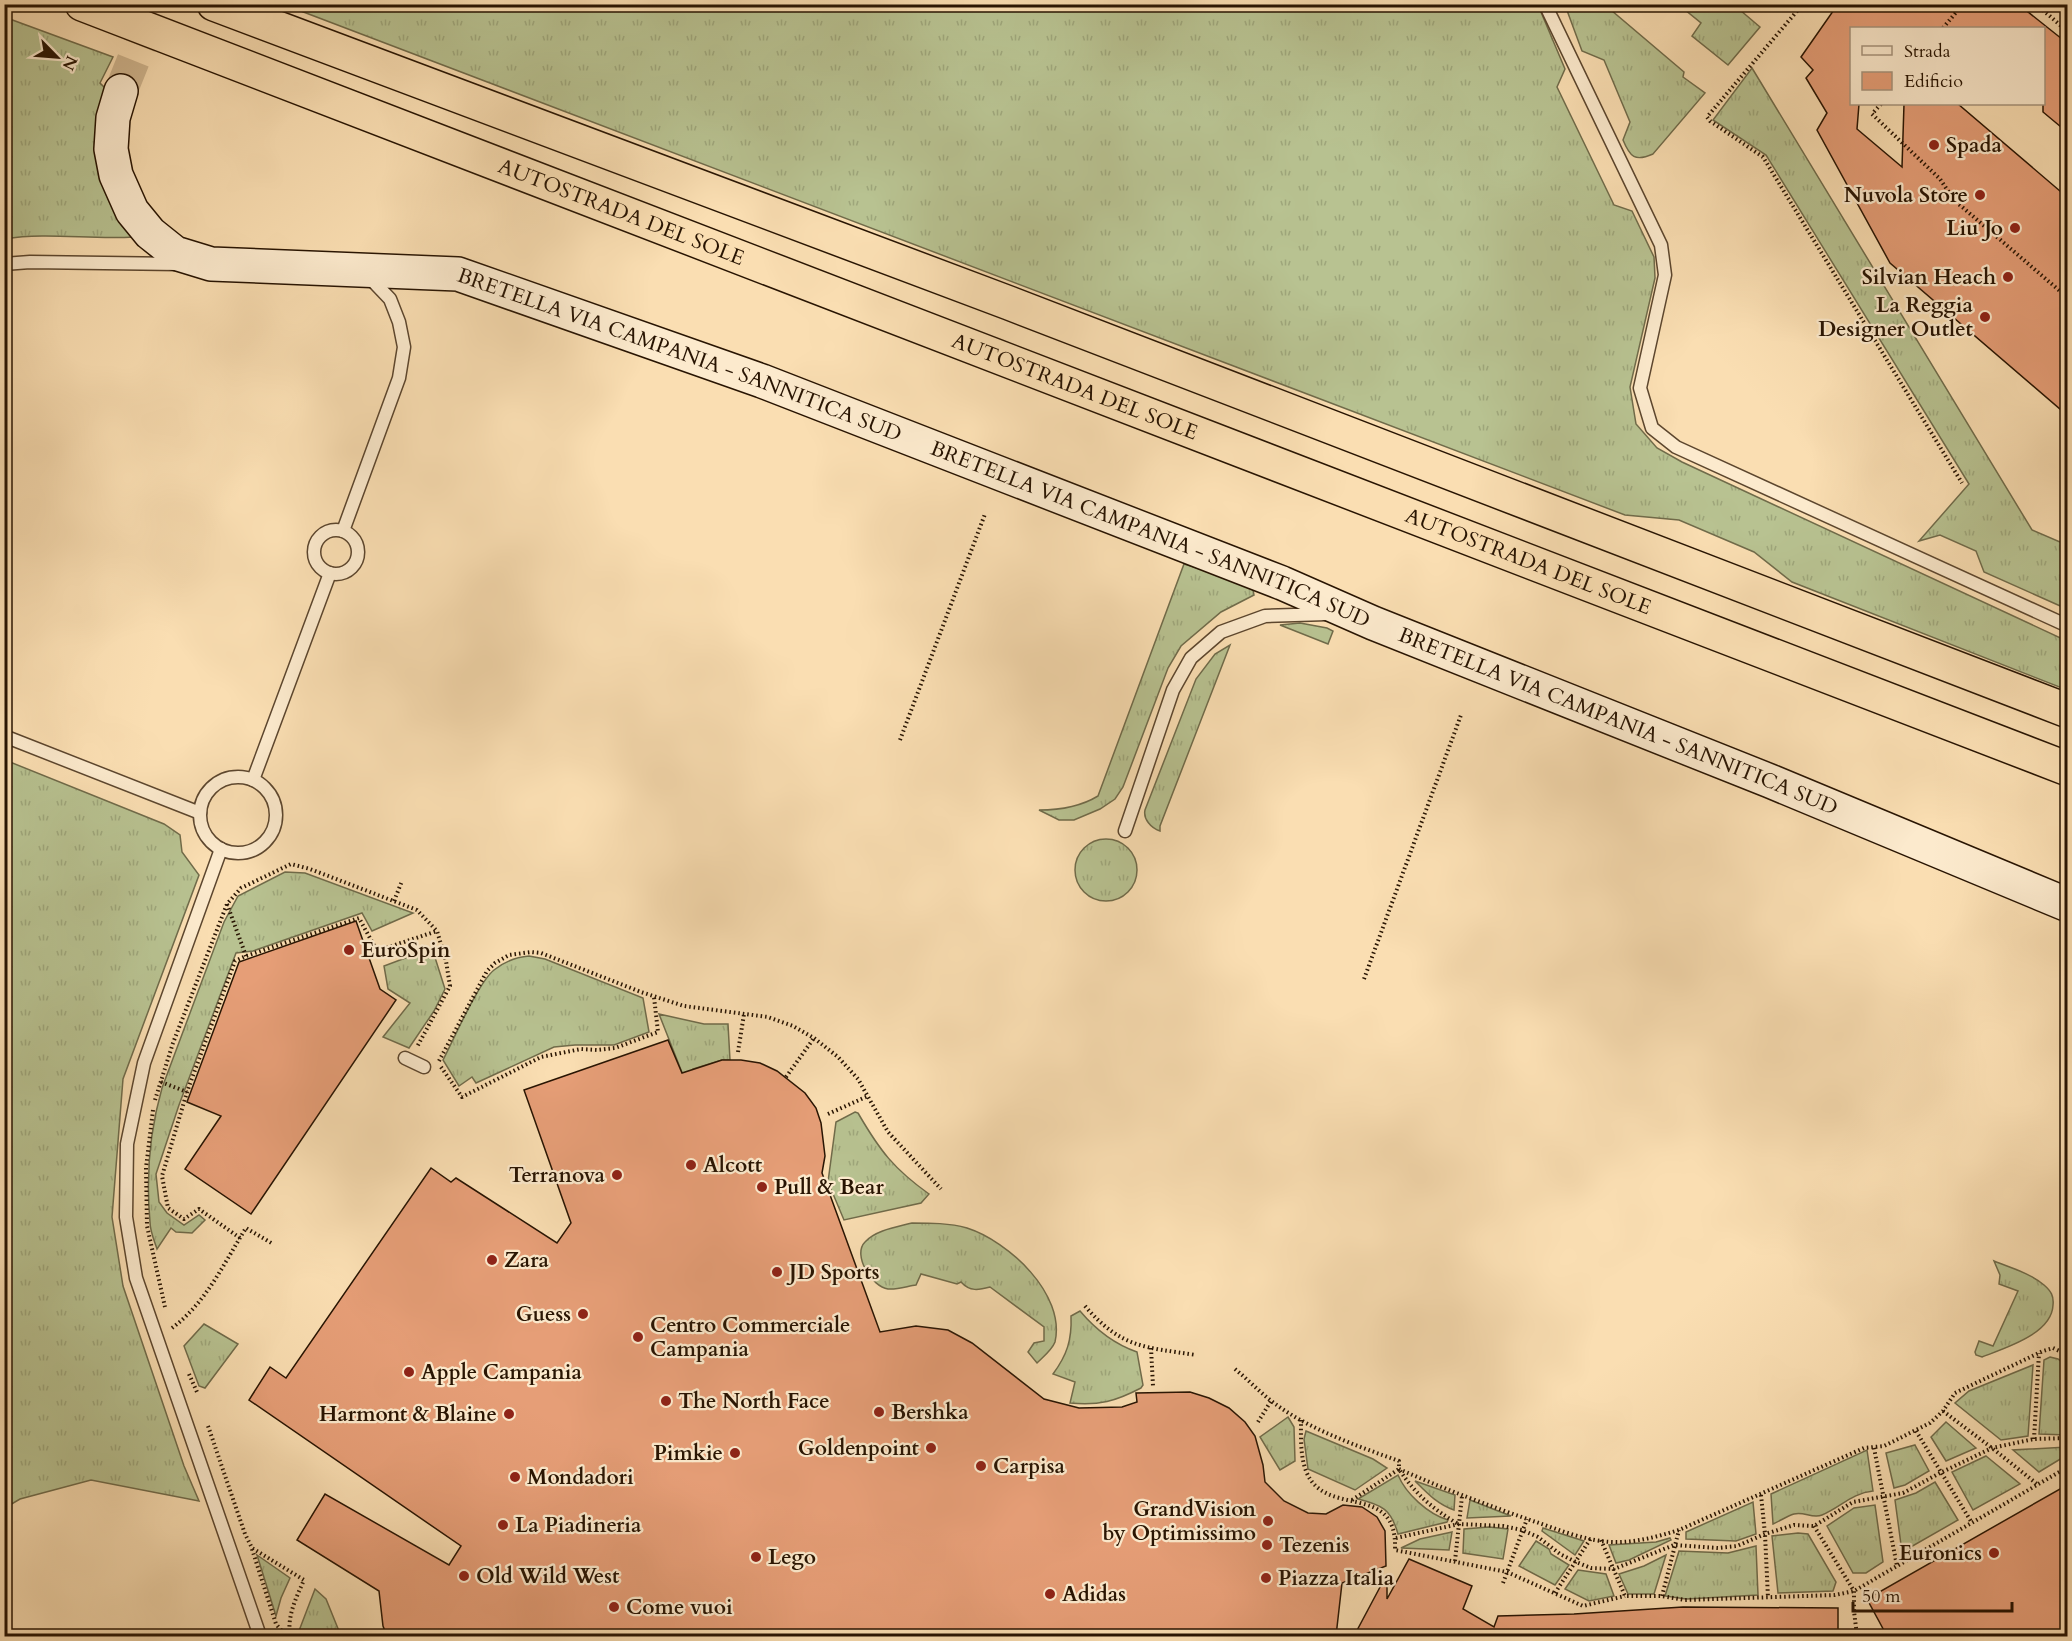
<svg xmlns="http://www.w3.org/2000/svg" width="2072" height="1641" font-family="Cardo,serif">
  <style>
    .grass { fill: url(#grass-tufts); stroke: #706b4a; stroke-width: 1.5 }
    .building { fill: #e69e77; stroke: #281402; stroke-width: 1.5 }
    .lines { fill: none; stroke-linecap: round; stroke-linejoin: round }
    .secondary-tunnel { stroke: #d0b68f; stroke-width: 33; stroke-dasharray: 33 16; stroke-linecap: butt }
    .lane-casing { stroke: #5c462e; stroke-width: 15 }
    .secondary-casing { stroke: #281402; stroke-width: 36 }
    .highway-casing { stroke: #281402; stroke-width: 36 }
    .path { stroke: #281402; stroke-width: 4; stroke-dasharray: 1.5 3; stroke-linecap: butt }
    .lane { stroke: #fceacd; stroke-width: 12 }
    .secondary { stroke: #fceacd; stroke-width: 33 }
    .highway { stroke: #fadeb2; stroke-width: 33 }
    .poi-dot { fill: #8f2418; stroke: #fceacd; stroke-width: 2 }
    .labels { text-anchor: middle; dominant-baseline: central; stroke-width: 4.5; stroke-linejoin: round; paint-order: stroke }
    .poi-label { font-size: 21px; font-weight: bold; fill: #281402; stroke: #fceacd; text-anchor: start }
    .street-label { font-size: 21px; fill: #281402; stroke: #fceacd }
  </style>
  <defs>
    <pattern id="grass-tufts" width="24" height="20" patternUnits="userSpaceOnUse" patternTransform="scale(1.5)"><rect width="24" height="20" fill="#b8c291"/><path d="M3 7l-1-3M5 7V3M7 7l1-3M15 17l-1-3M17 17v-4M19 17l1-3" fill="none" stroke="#9ea67b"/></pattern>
  </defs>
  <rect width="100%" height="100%" fill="#fadeb2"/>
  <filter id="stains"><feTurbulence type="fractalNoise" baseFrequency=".00333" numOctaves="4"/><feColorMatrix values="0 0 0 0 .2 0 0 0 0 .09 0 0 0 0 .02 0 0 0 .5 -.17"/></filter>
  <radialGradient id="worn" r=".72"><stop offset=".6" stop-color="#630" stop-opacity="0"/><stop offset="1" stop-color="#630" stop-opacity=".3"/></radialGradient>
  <g class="grass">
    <polygon points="285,5 1538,5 1565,69 1557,87 1614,205 1632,211 1654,257 1655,278 1630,387 1636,424 1657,448 1682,462 2067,641 2067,690 1792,582 1754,552 1679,520 1625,515"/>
    <path d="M 1565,5 L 1605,5 L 1684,72 L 1683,77 L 1705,93 L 1653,154 C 1635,162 1630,157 1623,140 L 1630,122 L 1604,60 L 1582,51 Z"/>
    <polygon points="1679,5 1734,5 1760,27 1728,65 1692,36 1701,23"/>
    <path d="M 7,18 L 113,57 L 100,83 L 106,89 C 94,131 90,161 110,203 C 116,215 126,226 134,237 C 91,240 47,232 5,239 L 4,26 Z"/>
    <polygon points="1752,68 2032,530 2067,545 2067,609 1984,572 1976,551 1940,535 1919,541 1969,484 1766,155 1713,120"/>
    <path d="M 1184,564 L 1234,579 L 1253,590 L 1254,595 L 1221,612 L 1181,646 L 1168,668 L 1123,787 L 1115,799 L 1100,809 L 1074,820 L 1059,820 L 1039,810 C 1060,810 1080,807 1098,796 Z"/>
    <polygon points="1300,623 1327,628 1333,631 1328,644 1280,625"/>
    <path d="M 1230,645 L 1160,826 L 1160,831 C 1151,828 1143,819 1145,810 L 1196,679 L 1215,654 Z"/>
    <polygon points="5,760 164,824 180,835 182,852 199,875 123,1079 112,1217 123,1286 184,1466 199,1501 91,1480 20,1499 5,1508"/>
    <circle cx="1106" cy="870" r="31"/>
    <path d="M 285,872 L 305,873 L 413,913 L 372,931 L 362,913 L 253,951 L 236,953 L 179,1105 L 156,1174 L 159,1202 L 167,1213 L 184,1225 L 199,1215 L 205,1220 L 192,1233 L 176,1232 L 171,1228 L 157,1249 C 154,1240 150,1231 150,1222 C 146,1178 150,1130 162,1088 L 224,922 L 238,896 Z"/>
    <polygon points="432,948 445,989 434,1011 409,1048 383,1037 410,1003 388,989 384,966"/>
    <path d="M 529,956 L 545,959 L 643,998 L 649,1032 L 614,1045 L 575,1045 L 554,1047 L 476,1083 L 472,1077 L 459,1086 L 443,1060 C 454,1039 478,983 494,970 C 504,962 517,957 529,956 Z"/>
    <polygon points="659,1014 704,1024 728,1024 730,1060 722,1060 693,1069 694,1074 683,1075"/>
    <path d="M 855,1112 L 858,1113 C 880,1151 894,1169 929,1194 L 921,1203 L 844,1220 L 828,1182 L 836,1122 Z"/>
    <path d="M 912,1223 C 931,1223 949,1223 967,1228 C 1008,1241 1066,1294 1055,1342 C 1052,1350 1043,1357 1037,1363 L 1028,1352 L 1034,1343 L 1044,1341 L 1044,1327 L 990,1287 C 979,1290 970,1292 961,1282 L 957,1284 L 921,1274 L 916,1285 C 908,1286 897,1290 888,1289 C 872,1287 852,1255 865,1242 C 876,1230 897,1227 912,1223 Z"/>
    <path d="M 1994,1261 C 2011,1268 2030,1273 2044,1285 C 2051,1291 2054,1296 2053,1305 C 2052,1334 2005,1348 1982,1357 L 1976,1355 L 1975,1352 L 1979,1341 L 1993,1346 L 2018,1291 L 1999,1284 L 2000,1275 Z"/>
    <path d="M 1080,1311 C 1096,1330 1114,1344 1137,1352 L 1143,1385 L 1141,1388 C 1116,1401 1099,1406 1070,1403 L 1075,1382 L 1053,1374 C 1067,1355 1072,1340 1071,1316 Z"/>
    <polygon points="204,1324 238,1344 205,1388 199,1386 184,1346"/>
    <polygon points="2050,1357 2058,1359 2067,1366 2067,1435 2039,1434 2044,1360"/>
    <polygon points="2033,1365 2028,1436 2001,1440 1955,1403 1969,1391"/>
    <polygon points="1288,1417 1294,1427 1295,1461 1280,1470 1260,1437"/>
    <polygon points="1946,1422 1976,1448 1946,1461 1931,1437"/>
    <polygon points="1306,1431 1373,1459 1387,1468 1355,1490 1308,1469 1304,1439"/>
    <polygon points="1915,1445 1929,1471 1905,1485 1894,1488 1886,1453"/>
    <polygon points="2067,1447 2067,1455 2039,1472 2013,1450"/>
    <path d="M 1867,1450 L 1873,1491 C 1852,1493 1841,1507 1822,1515 C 1812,1519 1804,1511 1794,1514 C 1787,1516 1780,1521 1773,1524 L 1771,1494 Z"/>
    <polygon points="1986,1456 2020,1484 1973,1510 1952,1472"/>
    <path d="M 1398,1475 C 1406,1494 1428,1514 1448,1520 L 1447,1522 L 1398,1534 C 1391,1509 1382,1505 1358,1499 Z"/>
    <path d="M 1415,1481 L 1455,1495 L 1454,1510 C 1437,1504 1427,1493 1415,1481 Z"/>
    <polygon points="1935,1482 1958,1520 1902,1552 1895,1500 1916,1493"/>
    <polygon points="1470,1500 1511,1516 1467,1518"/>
    <polygon points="1753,1502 1756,1534 1736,1541 1686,1539 1686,1532"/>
    <polygon points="1875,1505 1883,1562 1866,1573 1853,1573 1827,1526 1854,1508"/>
    <polygon points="1489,1527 1508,1529 1503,1559 1463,1553 1464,1529"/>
    <polygon points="1543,1528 1584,1541 1575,1555 1542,1531"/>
    <polygon points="1452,1532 1449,1550 1401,1548 1420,1539"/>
    <polygon points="1798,1533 1808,1534 1836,1582 1833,1591 1778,1593 1772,1536"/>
    <polygon points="1670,1538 1671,1540 1629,1560 1616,1563 1609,1545 1656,1542"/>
    <polygon points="1536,1541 1549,1549 1551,1554 1569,1565 1555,1585 1519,1566"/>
    <polygon points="1756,1546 1758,1595 1686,1599 1665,1596 1679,1551 1728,1553"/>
    <polygon points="257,1555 290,1578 281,1598 276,1616"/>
    <polygon points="1666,1555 1654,1594 1628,1594 1619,1574 1644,1566"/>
    <polygon points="1578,1570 1606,1574 1614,1596 1589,1601 1565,1589"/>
    <polygon points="315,1589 326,1599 341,1636 297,1636"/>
  </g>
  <g class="building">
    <polygon points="1838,4 2018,4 2067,43 2067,132 2043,112 2043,28 1851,28 1851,104 1859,104 1857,129 1902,167 1904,104 1958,104 2067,197 2067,415 1890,263 1817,130 1827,113 1806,78 1813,70 1801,57"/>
    <polygon points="356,921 380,989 396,1000 251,1214 185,1169 221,1116 187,1102 239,962"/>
    <polygon points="668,1040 682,1073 722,1060 741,1060 760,1063 777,1071 805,1093 816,1108 821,1123 825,1156 822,1173 880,1332 916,1326 948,1330 972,1343 1044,1399 1079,1408 1122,1407 1137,1402 1136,1393 1190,1392 1209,1398 1229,1408 1245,1422 1255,1436 1263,1465 1265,1482 1284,1501 1308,1513 1326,1514 1343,1505 1362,1507 1377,1517 1385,1531 1386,1566 1342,1583 1336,1636 387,1636 383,1626 379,1591 297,1540 325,1494 449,1565 461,1546 249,1400 270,1367 286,1378 431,1168 451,1182 456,1178 557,1243 571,1223 524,1090"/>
    <polygon points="2067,1485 2067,1636 1887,1636 1867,1599"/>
    <polygon points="1409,1559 1472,1586 1463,1609 1494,1627 1498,1616 1574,1614 1683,1607 1838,1608 1838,1636 1354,1636 1387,1574 1387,1599"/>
  </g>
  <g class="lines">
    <polyline class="secondary-tunnel" points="121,91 156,4"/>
    <g class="lane-casing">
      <g id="lane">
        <polyline points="1545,4 1661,245 1665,275 1640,388 1652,428 1676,447 2068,626"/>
        <polyline points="4,264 30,262 179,264"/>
        <circle cx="336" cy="552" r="22"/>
        <polyline points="343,531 399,378 404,347 399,322 390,299 370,278"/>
        <polyline points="4,736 200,813"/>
        <circle cx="238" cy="815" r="38"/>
        <polyline points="253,780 330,573"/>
        <polyline points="1125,831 1173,690 1191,658 1221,632 1265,616 1327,614"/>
        <polyline points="221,849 144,1063 127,1144 126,1217 136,1278 260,1636"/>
        <polyline points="405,1058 424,1067"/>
      </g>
    </g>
    <g class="secondary-casing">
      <g id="secondary">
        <path id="s1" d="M 121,91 L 113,118 L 111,149 L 116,175 L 132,211 L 150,233 L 175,253 L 211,264 L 458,274 L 762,381 L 1282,583 L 1373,623 L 1770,781 L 2068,905"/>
      </g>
    </g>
    <g class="highway-casing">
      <g id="highway">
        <path id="s2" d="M 82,4 L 2068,769"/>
        <polyline points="214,4 1009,303 2068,711"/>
      </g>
    </g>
    <g class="path">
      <polyline points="1803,4 1707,117 1710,121 1763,157 1962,483"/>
      <polyline points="2036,4 2068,32"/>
      <polyline points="1943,28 1963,4"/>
      <polyline points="1881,104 1872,114 1940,179 1954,200 2068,298"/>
      <polyline points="900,740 985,514"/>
      <polyline points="394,901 402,881"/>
      <polyline points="227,904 246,956"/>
      <polyline points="1364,979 1461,715"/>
      <polyline points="738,1052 744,1014"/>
      <polyline points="439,1061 487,971 495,963 509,955 531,952 541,953 641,992 684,1006 768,1017 793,1026 814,1038 838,1057 858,1079 888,1132 941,1189"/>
      <polyline points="441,1067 462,1097 541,1057 581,1049 597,1050 615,1048 658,1032 654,997"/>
      <polyline points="786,1077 814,1038"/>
      <polyline points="161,1082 187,1092"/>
      <polyline points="155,1100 173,1043 227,904 241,888 291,864 310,869 417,910 437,931 446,961 450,986 417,1047"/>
      <polyline points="153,1110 146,1168 147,1226 165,1307"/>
      <polyline points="828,1114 868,1096"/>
      <polyline points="240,1238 199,1209 184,1219 168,1208 162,1176 187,1092 235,961 246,956 359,918 377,951 437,931"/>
      <path d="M 1085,1306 C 1121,1348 1144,1347 1196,1355"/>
      <path d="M 172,1328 C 206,1303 224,1263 246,1228 L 273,1244"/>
      <polyline points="1151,1348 1153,1386"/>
      <path d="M 1235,1369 C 1247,1379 1258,1390 1270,1400 C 1307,1429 1355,1445 1399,1461 L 1399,1469 C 1444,1489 1490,1506 1536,1522 C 1559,1530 1587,1541 1611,1542 C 1635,1543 1656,1537 1679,1530 L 1864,1448 L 1884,1446 L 1930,1423 L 1943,1411 L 1955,1393 L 2043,1351 L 2053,1348 L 2068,1355"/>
      <polyline points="189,1374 197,1392"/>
      <polyline points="1943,1411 1992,1448 2037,1484"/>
      <path d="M 1301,1420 C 1301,1436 1300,1455 1306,1471 C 1325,1520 1398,1480 1395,1550 L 1507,1572 L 1583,1606 L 1625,1596"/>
      <polyline points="1258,1422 1271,1401"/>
      <path d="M 208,1426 L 245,1534 L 252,1548 L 304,1580 C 296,1598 287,1616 290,1636"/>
      <polyline points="1916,1431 1972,1523"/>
      <polyline points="2034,1439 2039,1353"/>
      <polyline points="1874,1448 1897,1566"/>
      <polyline points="1761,1495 1765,1534 1768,1598"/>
      <path d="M 1352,1500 L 1399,1469 C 1415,1494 1433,1509 1458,1524"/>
      <polyline points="1814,1526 1854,1591 1854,1611 1857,1636"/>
      <polyline points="1396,1538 1459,1524 1503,1526 1522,1530 1538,1537 1560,1554 1576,1562 1591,1568 1614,1569 1674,1545 1718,1548 1737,1546 1765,1534 1794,1525 1814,1526 1853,1502 1903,1493 1940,1473 1992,1448 2034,1439 2068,1438"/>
      <polyline points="1601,1540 1625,1596 1662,1596 1685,1600 1835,1595 1854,1591 2068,1467"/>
      <polyline points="252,1549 276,1624 286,1636"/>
      <polyline points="1455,1561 1462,1496"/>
      <polyline points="1503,1583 1527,1519"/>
      <polyline points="1555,1593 1591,1538"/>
      <polyline points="1662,1596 1679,1530"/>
    </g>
    <use href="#lane" class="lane"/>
    <use href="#secondary" class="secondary"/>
    <use href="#highway" class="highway"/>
  </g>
  <g class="poi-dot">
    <circle cx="1934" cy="145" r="6"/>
    <circle cx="1980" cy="195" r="6"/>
    <circle cx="2015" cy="228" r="6"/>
    <circle cx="2008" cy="277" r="6"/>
    <circle cx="1985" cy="317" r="6"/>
    <circle cx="349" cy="950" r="6"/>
    <circle cx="691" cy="1165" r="6"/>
    <circle cx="617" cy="1175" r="6"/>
    <circle cx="762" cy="1187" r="6"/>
    <circle cx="492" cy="1260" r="6"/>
    <circle cx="777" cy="1272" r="6"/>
    <circle cx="583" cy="1314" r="6"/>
    <circle cx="638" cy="1337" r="6"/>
    <circle cx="409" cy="1372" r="6"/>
    <circle cx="666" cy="1401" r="6"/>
    <circle cx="879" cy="1412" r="6"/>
    <circle cx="509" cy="1414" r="6"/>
    <circle cx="931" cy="1448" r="6"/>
    <circle cx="735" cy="1453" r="6"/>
    <circle cx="981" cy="1466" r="6"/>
    <circle cx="515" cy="1477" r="6"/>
    <circle cx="1268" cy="1521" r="6"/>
    <circle cx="503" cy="1525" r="6"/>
    <circle cx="1267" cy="1545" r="6"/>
    <circle cx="1994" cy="1553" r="6"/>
    <circle cx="756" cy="1557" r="6"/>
    <circle cx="464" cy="1576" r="6"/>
    <circle cx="1266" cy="1578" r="6"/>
    <circle cx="1050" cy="1594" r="6"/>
    <circle cx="614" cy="1607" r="6"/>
  </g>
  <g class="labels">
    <g class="poi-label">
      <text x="1946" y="145">Spada</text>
      <text x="1968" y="195" text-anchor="end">Nuvola Store</text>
      <text x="2003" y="228" text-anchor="end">Liu Jo</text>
      <text x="1996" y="277" text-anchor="end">Silvian Heach</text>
      <text x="1973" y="305" text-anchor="end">La Reggia<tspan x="1973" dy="24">Designer Outlet</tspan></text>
      <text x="361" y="950">EuroSpin</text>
      <text x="703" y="1165">Alcott</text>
      <text x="605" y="1175" text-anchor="end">Terranova</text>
      <text x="774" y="1187">Pull &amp; Bear</text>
      <text x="504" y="1260">Zara</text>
      <text x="789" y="1272">JD Sports</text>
      <text x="571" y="1314" text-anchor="end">Guess</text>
      <text x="650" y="1325">Centro Commerciale<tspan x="650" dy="24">Campania</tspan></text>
      <text x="421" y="1372">Apple Campania</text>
      <text x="678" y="1401">The North Face</text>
      <text x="891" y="1412">Bershka</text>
      <text x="497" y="1414" text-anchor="end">Harmont &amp; Blaine</text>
      <text x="919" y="1448" text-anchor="end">Goldenpoint</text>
      <text x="723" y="1453" text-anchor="end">Pimkie</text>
      <text x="993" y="1466">Carpisa</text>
      <text x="527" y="1477">Mondadori</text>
      <text x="1256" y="1509" text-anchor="end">GrandVision<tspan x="1256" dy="24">by Optimissimo</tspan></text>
      <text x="515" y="1525">La Piadineria</text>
      <text x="1279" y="1545">Tezenis</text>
      <text x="1982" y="1553" text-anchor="end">Euronics</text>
      <text x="768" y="1557">Lego</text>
      <text x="476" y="1576">Old Wild West</text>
      <text x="1278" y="1578">Piazza Italia</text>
      <text x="1062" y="1594">Adidas</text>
      <text x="626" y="1607">Come vuoi</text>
    </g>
    <g class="street-label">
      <text stroke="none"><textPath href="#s2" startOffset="578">AUTOSTRADA DEL SOLE</textPath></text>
      <text stroke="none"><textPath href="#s1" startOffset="706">BRETELLA VIA CAMPANIA - SANNITICA SUD</textPath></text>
      <text stroke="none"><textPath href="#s2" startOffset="1064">AUTOSTRADA DEL SOLE</textPath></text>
      <text stroke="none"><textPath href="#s1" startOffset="1210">BRETELLA VIA CAMPANIA - SANNITICA SUD</textPath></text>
      <text stroke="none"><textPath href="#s2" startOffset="1550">AUTOSTRADA DEL SOLE</textPath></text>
      <text stroke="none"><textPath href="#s1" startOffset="1714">BRETELLA VIA CAMPANIA - SANNITICA SUD</textPath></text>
    </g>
  </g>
  <rect width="2072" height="1641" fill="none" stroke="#fadeb2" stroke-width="24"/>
  <rect x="6" y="6" width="2060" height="1629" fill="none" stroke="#281402" stroke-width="3"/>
  <rect x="12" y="12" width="2048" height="1617" fill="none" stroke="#281402" stroke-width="1.5"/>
  <rect x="1850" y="27" width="195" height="78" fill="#fceacd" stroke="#a7947c" stroke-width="1.5"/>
  <rect x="1862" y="46" width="30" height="9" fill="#fceacd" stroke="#a7947c" stroke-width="1.5"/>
  <text x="1904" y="57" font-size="18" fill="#281402">Strada</text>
  <rect x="1862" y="72" width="30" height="18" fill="#e69e77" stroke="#a7947c" stroke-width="1.5"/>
  <text x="1904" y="87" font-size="18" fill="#281402">Edificio</text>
  <g transform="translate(57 57) rotate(115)" stroke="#fceacd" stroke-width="4.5" paint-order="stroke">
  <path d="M0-4.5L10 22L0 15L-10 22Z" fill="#281402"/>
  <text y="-9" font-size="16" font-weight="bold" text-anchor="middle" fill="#281402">N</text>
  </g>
  <path d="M1853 1602v9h159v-9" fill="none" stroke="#281402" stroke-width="3"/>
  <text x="1862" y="1602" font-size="18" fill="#281402" stroke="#fceacd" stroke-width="4.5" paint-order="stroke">50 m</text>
  <rect width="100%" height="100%" filter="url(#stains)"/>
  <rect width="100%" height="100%" fill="url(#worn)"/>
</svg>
